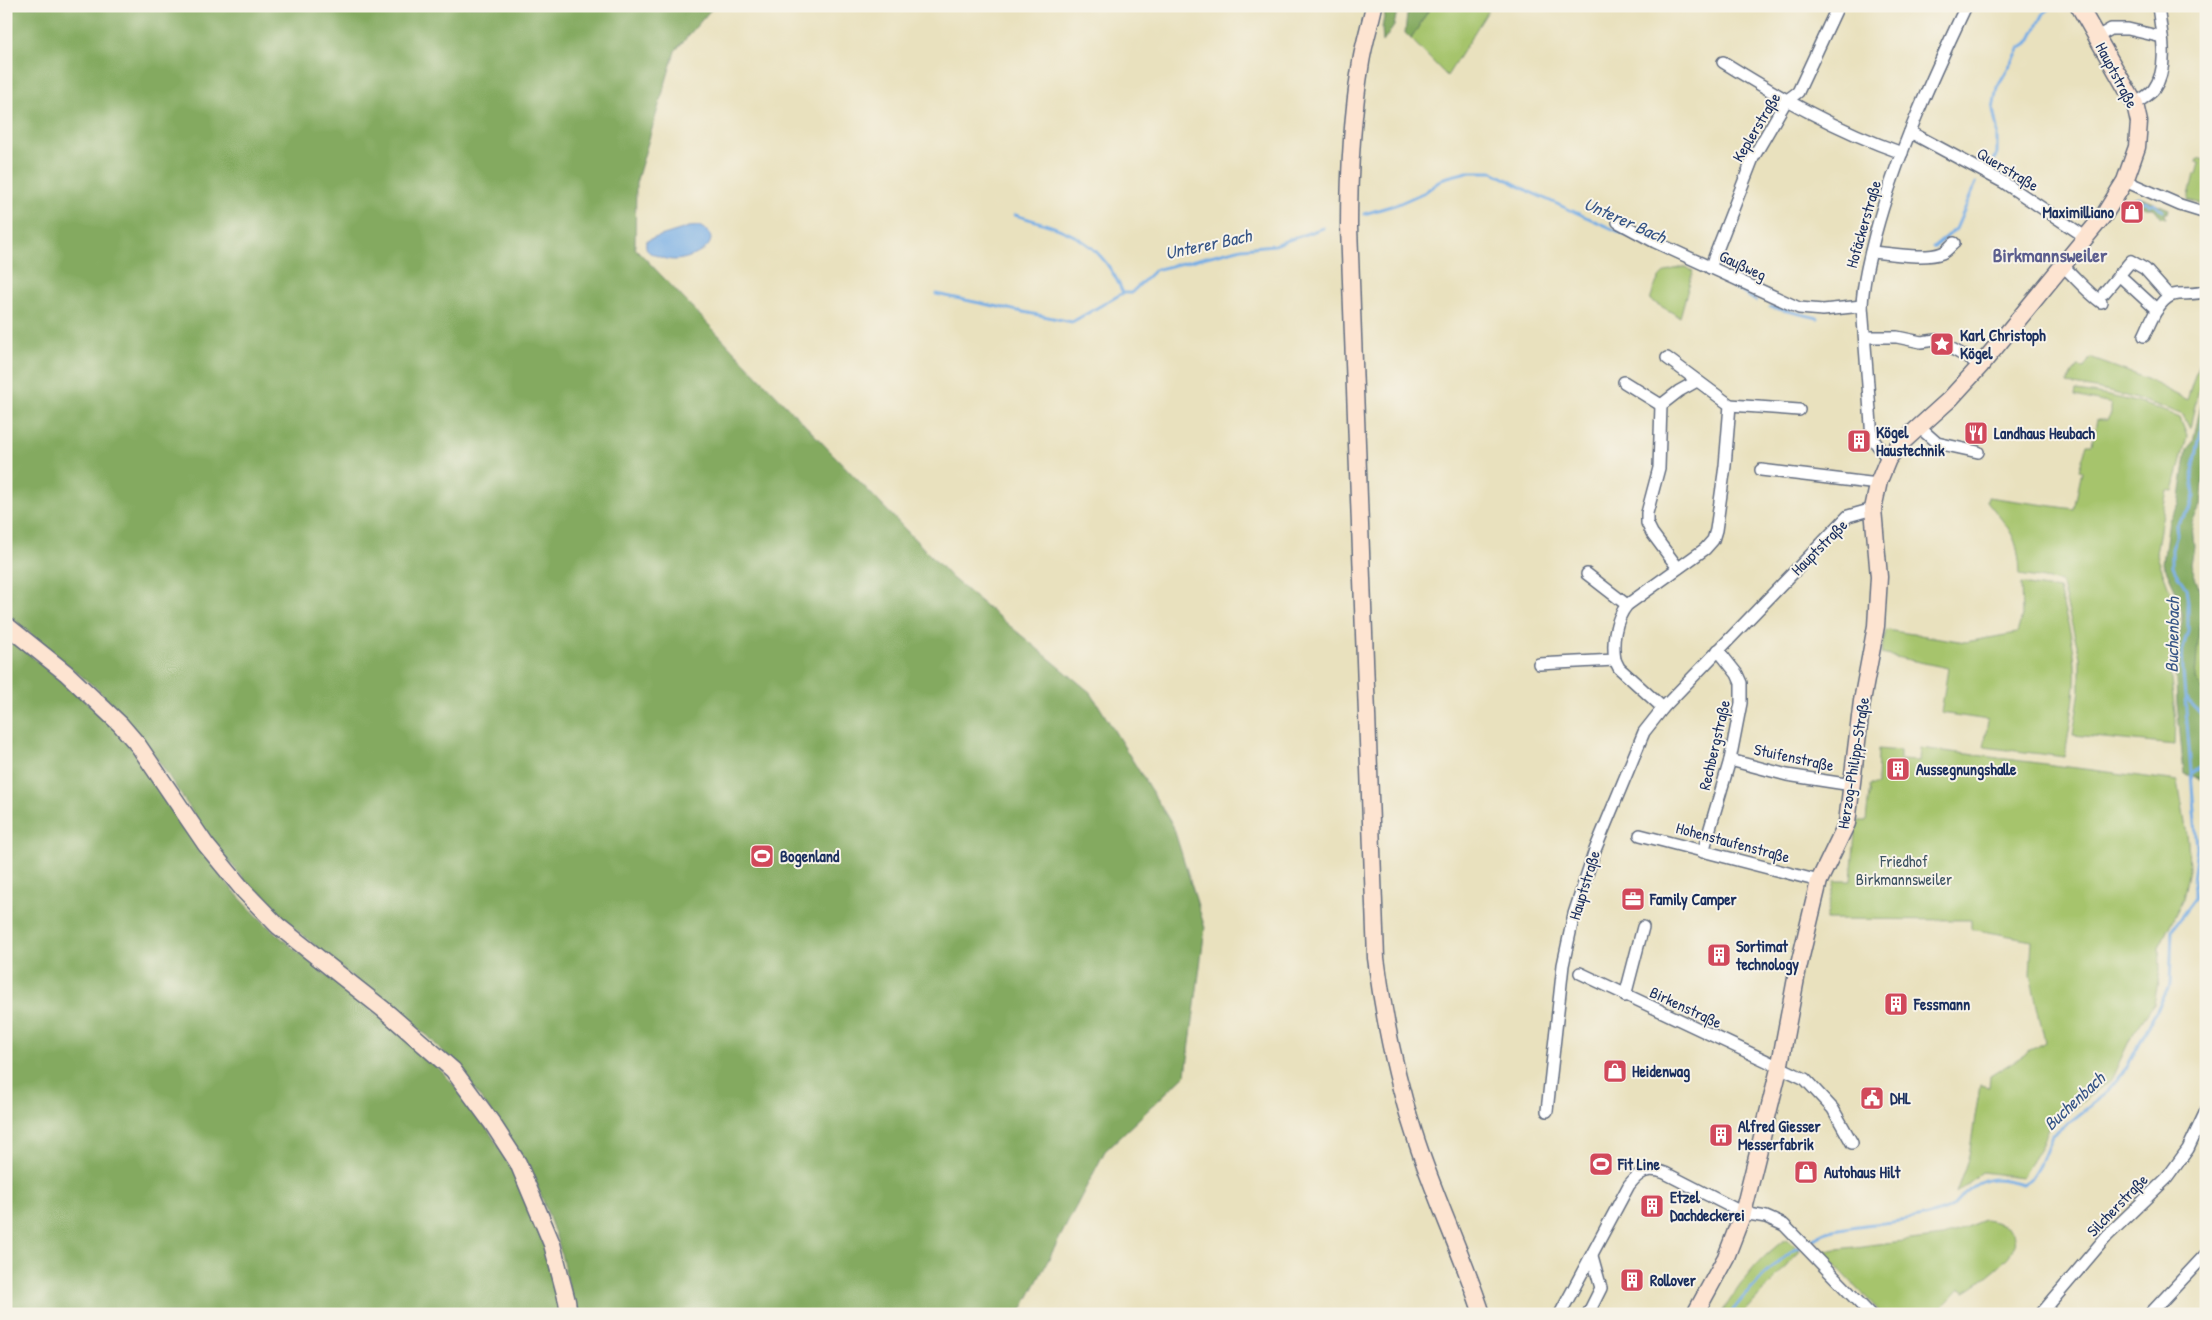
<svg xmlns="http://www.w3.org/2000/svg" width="2212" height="1320" font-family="'Patrick Hand',sans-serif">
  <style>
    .green { fill: #a6c46c; stroke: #607a65 }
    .forest { fill: #84aa60; stroke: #506c5f }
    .water { fill: #76ade5; stroke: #486ea2 }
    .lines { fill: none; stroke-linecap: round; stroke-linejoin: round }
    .stream { stroke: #76ade5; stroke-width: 3 }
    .street-casing { stroke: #636d80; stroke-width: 14 }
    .secondary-casing { stroke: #636d80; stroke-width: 19 }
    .street { stroke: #fff; stroke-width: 11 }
    .secondary { stroke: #fde4d1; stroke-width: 16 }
    .labels { text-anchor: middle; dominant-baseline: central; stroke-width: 4; stroke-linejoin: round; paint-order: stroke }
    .street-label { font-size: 16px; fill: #1b2f5e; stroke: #f7f3e8 }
    .poi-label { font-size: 16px; font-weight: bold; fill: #1b2f5e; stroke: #f7f3e8; text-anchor: start }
    .park-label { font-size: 16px; fill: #3e5462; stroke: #f7f3e8 }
    .water-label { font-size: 18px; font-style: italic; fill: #365586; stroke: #f7f3e8 }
    .quarter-label { font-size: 19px; font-weight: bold; fill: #5c5e8e; stroke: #f7f3e8 }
  </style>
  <rect width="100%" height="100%" fill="#f7f3e8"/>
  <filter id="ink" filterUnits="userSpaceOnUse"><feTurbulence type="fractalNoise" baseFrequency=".02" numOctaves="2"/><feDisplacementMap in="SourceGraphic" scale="10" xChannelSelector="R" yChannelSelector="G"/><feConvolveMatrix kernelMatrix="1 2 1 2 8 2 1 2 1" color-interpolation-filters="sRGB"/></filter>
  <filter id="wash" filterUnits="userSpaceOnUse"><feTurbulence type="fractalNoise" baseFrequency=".0096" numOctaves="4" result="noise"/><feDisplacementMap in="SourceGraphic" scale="20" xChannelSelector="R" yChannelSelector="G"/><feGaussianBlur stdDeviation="1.12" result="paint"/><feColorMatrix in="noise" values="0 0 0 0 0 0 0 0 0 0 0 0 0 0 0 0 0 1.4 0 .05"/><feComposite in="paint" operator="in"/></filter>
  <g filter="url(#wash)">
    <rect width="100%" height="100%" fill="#e9e1be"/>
    <g class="green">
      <polygon points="1431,6 1491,6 1447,76 1411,39"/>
      <polygon points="2206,158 2206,205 2188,200 2194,174 2197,174 2200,163 2197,162 2198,159"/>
      <path d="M 1686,267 L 1693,271 L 1680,317 L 1650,300 C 1658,276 1660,270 1686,267 Z"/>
      <path d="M 2206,341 C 2206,371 2195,399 2190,429 L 2183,415 C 2145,400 2107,390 2067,384 L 2077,367 L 2084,368 L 2090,358 L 2142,377 L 2187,400 Z"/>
      <path d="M 2076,391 C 2111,395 2148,403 2180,418 L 2187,436 L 2173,491 L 2167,490 L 2156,553 L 2179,616 L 2170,672 L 2176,721 L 2175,745 L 2073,735 L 2080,690 L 2080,657 L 2061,582 L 2020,575 C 2018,535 2011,532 1987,501 L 1988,497 L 2074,509 L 2082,471 L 2079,470 L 2087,444 L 2092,444 L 2097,420 L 2107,420 L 2111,413 L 2111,404 L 2075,396 Z"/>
      <path d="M 2021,584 L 2059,590 C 2065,615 2074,640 2075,665 C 2077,695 2069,727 2065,757 L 1984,747 L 1988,720 L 1941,713 L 1948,668 L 1881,654 L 1886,630 L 1966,642 L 2017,633 L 2022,616 Z"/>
      <polygon points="2193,627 2206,628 2206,781 2196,778 2191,773"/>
      <polygon points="1920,748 2178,781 2188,841 2189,869 2183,899 2159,947 2160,971 2154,1004 2131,1037 2111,1080 2050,1126 2041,1146 2022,1177 1982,1172 1956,1193 1969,1156 1980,1085 1989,1087 1990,1076 2045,1042 2030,975 2032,940 1971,929 1971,920 1826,919 1835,881 1851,881 1856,821 1866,821 1870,785 1877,785 1878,749 1900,751 1900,760 1919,761"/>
      <path d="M 1984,1220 C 2003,1222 2024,1231 2010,1254 C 2006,1262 1974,1287 1965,1291 L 1960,1288 L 1936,1314 L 1882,1314 L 1822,1251 L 1943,1236 Z"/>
      <path d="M 1786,1239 L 1800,1251 L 1743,1314 L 1721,1314 C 1741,1283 1756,1260 1786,1239 Z"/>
    </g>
    <g class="forest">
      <polygon points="6,6 714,6 675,51 636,183 635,248 952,578 1091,693 1173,826 1205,928 1186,1074 1105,1151 1020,1314 575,1314 559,1245 542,1198 524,1159 465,1076 428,1036 370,992 262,901 211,840 148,745 129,723 97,689 6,614"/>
      <polygon points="1386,6 1398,6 1394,26 1383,42 1382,28"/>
      <polygon points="1408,6 1431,6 1411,39 1405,33"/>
      <polygon points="2139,196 2169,209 2168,213 2165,213 2166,218 2161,217 2154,208 2146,208 2137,202 2132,202 2132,198"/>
      <polygon points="2206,381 2206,449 2201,505 2192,523 2194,547 2191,564 2206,610 2199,626 2195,679 2206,694 2206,777 2201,778 2184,774 2177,703 2175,663 2183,616 2176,591 2163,563 2169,520 2179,505 2187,449 2193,442"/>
      <path d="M 6,636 C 50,671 97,706 133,750 C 168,794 194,846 232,889 C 272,936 323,971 371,1010 C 396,1030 423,1051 445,1075 C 505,1140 547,1226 561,1314 L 6,1314 Z"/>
    </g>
    <path class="water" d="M 699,226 C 730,241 693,260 674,260 C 668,260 661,258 655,255 C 647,252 645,250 646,241 L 651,239 L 689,227 Z"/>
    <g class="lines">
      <g class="stream">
        <polyline points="1993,163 1997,153 1997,129 1993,109 1997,87 2020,48 2030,41 2044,13 2053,6"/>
        <polyline points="2136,198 2139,197 2142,203 2146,201 2150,205 2154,203 2163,211"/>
        <polyline points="1364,214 1398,204 1425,192 1444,178 1467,172 1493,172 1530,192 1671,255"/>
        <path d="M 1015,215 C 1067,230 1100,238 1123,293"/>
        <polyline points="1933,248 1956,229 1976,183"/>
        <polyline points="1697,268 1719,278 1756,301"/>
        <polyline points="936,294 1072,322 1123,293 1131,293 1155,270 1242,248 1274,245 1323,228"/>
        <polyline points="1770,307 1818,318"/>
        <polyline points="2186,698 2206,719"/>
        <polyline points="2192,773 2206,764"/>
        <path d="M 1807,1243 C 1813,1240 1820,1234 1827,1232 C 1866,1221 1912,1225 1949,1209 C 1955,1206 1960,1198 1965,1193 C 1985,1175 1998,1177 2022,1184 L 2033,1177 L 2040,1165 L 2052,1136 L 2104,1095 L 2127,1067 L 2170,985 L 2172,929 L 2195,898 L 2193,880 L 2197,848 L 2183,672 L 2182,651 L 2188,631 L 2188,603 L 2186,588 L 2172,567 L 2172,549 L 2177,534 L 2176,525 L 2191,508 L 2194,495 L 2192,476 L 2206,406"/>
        <path d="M 1730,1314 C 1749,1289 1774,1262 1801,1246"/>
      </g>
    </g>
  </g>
  <g filter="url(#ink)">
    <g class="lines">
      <g class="street-casing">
        <g id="street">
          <polyline points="2097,37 2111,29 2128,29 2162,37"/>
          <path d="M 1723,62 C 1781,98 1836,130 1902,153"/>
          <path d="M 2135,104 C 2141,99 2150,95 2154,89 C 2170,66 2161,32 2158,6"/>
          <polyline points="1910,132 2003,182 2087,238"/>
          <polyline points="2125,181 2180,205 2206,213"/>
          <polyline points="1618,222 1655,242 1799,308 1823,310 1862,306"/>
          <path d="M 1871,252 C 1889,253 1925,260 1942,253 C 1947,251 1950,246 1954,243"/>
          <path d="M 2063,266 C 2076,278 2087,292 2101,302"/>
          <polyline points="1710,268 1753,158 1786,101 1798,92 1838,6"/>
          <polyline points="2119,275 2157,310"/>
          <polyline points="2104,293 2131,261 2145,269 2169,296"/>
          <path d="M 2144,336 C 2151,322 2159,295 2178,294 C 2188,293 2196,295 2206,291"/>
          <polyline points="1865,337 1897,337 1921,342 1936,340 1981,365"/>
          <polyline points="1624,382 1661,405"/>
          <polyline points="1730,405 1799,410"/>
          <polyline points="1919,427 1937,443 1978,452"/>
          <path d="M 1888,459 L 1872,438 L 1862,306 C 1863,282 1869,259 1875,235 C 1896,156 1931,80 1966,6"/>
          <polyline points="1761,470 1878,484"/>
          <polyline points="1678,568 1652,533 1647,523 1647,513 1659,468 1661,405 1679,391 1697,381"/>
          <polyline points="1587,574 1627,605"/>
          <path d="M 1615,660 C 1612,642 1615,620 1627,605 L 1705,549 L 1713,540 L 1716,530 L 1725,466 L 1730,405 L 1667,358"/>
          <polyline points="1539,664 1615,660 1619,668 1663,708"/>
          <polyline points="1730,760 1787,775 1852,785"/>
          <polyline points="1640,835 1819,881"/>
          <polyline points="1703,852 1730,760 1741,703 1741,683 1737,674 1718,650"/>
          <polyline points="1580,973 1805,1079 1833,1109 1852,1143"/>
          <polyline points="1625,996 1643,927"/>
          <polyline points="1547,1111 1563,965 1574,914 1595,850 1644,732 1663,708 1848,516 1873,509"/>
          <path d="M 1560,1314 L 1629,1185 C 1640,1171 1648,1167 1665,1173 L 1743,1213 L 1766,1217 L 1784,1225 L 1870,1314"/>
          <polyline points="1588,1314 1601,1288 1592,1256"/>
          <polyline points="2041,1314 2107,1236 2167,1178 2188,1149 2206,1111"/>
          <polyline points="2150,1314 2206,1254"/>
        </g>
      </g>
      <g class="secondary-casing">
        <g id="secondary">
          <path d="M 1374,6 C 1370,25 1364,43 1361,62 C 1352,117 1349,171 1349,227 L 1376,958 C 1384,1018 1395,1075 1414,1133 C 1433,1194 1462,1253 1482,1314"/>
          <polyline points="6,625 66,673 120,724 138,745 206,845 244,891 278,926 383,1009 453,1070 492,1123 518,1163 552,1244 567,1301 569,1314"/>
          <polyline points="1695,1314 1726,1257 1743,1213 1779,1069 1797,973 1819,881 1847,823 1862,701 1876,626 1879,577 1873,509 1879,481 1888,459 1898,446 1950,399 1981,365 2104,215 2125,181 2137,147 2139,122 2135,104 2079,6"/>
        </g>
      </g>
      <use href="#street" class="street"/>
      <use href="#secondary" class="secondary"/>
    </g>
  </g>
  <defs>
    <g id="shop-square" transform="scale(1.25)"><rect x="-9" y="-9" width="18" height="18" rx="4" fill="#d1495b" stroke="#f7f3e8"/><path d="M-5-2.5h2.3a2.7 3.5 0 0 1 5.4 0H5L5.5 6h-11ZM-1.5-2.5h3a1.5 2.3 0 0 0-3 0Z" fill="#fff"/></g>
    <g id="sight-square" transform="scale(1.25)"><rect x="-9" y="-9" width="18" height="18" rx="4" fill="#d1495b" stroke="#f7f3e8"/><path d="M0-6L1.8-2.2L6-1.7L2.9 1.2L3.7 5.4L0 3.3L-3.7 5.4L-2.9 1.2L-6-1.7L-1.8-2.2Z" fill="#fff"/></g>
    <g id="restaurant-square" transform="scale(1.25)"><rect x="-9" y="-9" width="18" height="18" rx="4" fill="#d1495b" stroke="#f7f3e8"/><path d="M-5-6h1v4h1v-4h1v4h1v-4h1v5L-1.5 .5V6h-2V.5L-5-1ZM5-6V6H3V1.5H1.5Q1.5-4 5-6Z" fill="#fff"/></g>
    <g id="building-square" transform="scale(1.25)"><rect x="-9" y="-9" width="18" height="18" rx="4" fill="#d1495b" stroke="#f7f3e8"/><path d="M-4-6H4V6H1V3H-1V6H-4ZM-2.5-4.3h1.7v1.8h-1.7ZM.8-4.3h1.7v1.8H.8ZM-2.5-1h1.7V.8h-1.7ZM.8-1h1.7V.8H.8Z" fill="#fff"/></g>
    <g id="stadium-square" transform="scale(1.25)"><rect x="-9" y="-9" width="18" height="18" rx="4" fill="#d1495b" stroke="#f7f3e8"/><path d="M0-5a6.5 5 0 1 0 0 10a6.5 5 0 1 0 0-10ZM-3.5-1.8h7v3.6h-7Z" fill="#fff"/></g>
    <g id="office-square" transform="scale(1.25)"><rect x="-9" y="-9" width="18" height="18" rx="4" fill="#d1495b" stroke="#f7f3e8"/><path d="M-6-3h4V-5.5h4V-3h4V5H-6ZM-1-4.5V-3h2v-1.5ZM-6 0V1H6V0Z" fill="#fff"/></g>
    <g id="civic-square" transform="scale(1.25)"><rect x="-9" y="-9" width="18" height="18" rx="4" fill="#d1495b" stroke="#f7f3e8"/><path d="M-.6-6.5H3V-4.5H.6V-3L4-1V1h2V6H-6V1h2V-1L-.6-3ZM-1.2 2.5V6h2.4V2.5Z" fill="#fff"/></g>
  </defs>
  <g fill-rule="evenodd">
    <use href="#shop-square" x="2132" y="212"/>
    <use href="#sight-square" x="1942" y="344"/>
    <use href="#restaurant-square" x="1976" y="433"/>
    <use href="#building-square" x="1859" y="441"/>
    <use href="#building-square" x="1898" y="769"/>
    <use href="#stadium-square" x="762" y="856"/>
    <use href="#office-square" x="1633" y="899"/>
    <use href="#building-square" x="1719" y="955"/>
    <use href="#building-square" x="1896" y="1004"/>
    <use href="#shop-square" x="1615" y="1071"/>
    <use href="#civic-square" x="1872" y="1098"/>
    <use href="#building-square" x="1721" y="1135"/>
    <use href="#stadium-square" x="1601" y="1164"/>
    <use href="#shop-square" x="1806" y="1172"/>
    <use href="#building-square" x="1652" y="1206"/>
    <use href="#building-square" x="1632" y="1280"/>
  </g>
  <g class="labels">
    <g class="street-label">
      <text transform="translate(2117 75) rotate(62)">Hauptstraße</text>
      <text transform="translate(1756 127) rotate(-59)">Keplerstraße</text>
      <text transform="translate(2008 169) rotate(31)">Querstraße</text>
      <text transform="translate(1863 224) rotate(-74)">Hofäckerstraße</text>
      <text transform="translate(1743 265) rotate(25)">Gaußweg</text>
      <text transform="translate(1819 547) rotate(-45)">Hauptstraße</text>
      <text transform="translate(1714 745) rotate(-77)">Rechbergstraße</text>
      <text transform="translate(1794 757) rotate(12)">Stuifenstraße</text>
      <text transform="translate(1853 763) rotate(-81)">Herzog-Philipp-Straße</text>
      <text transform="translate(1733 842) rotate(15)">Hohenstaufenstraße</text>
      <text transform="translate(1584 885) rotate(-73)">Hauptstraße</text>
      <text transform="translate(1686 1007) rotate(25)">Birkenstraße</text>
      <text transform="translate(2117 1205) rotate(-46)">Silcherstraße</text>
    </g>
    <g class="poi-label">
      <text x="2114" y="212" text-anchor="end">Maximilliano</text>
      <text x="1960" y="335">Karl Christoph<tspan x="1960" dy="18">Kögel</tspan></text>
      <text x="1876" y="432">Kögel<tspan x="1876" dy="18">Haustechnik</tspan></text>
      <text x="1994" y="433">Landhaus Heubach</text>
      <text x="1916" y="769">Aussegnungshalle</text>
      <text x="780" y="856">Bogenland</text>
      <text x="1650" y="899">Family Camper</text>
      <text x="1736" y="946">Sortimat<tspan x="1736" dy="18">technology</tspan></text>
      <text x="1914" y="1004">Fessmann</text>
      <text x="1632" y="1071">Heidenwag</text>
      <text x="1890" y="1098">DHL</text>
      <text x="1738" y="1126">Alfred Giesser<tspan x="1738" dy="18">Messerfabrik</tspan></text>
      <text x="1618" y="1164">Fit Line</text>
      <text x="1824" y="1172">Autohaus Hilt</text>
      <text x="1670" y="1197">Etzel<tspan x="1670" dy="18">Dachdeckerei</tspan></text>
      <text x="1650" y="1280">Rollover</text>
    </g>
    <g class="park-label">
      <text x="1904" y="861">Friedhof<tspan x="1904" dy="18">Birkmannsweiler</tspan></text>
    </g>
    <g class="water-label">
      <text transform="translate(1625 220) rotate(24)">Unterer Bach</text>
      <text transform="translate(1208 244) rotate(-12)">Unterer Bach</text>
      <text transform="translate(2172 635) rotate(-89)">Buchenbach</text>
      <text transform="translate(2074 1101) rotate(-43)">Buchenbach</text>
    </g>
    <g class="quarter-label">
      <text x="2050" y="255">Birkmannsweiler</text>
    </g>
  </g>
  <rect width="2212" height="1320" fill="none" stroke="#f7f3e8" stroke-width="25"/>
</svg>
